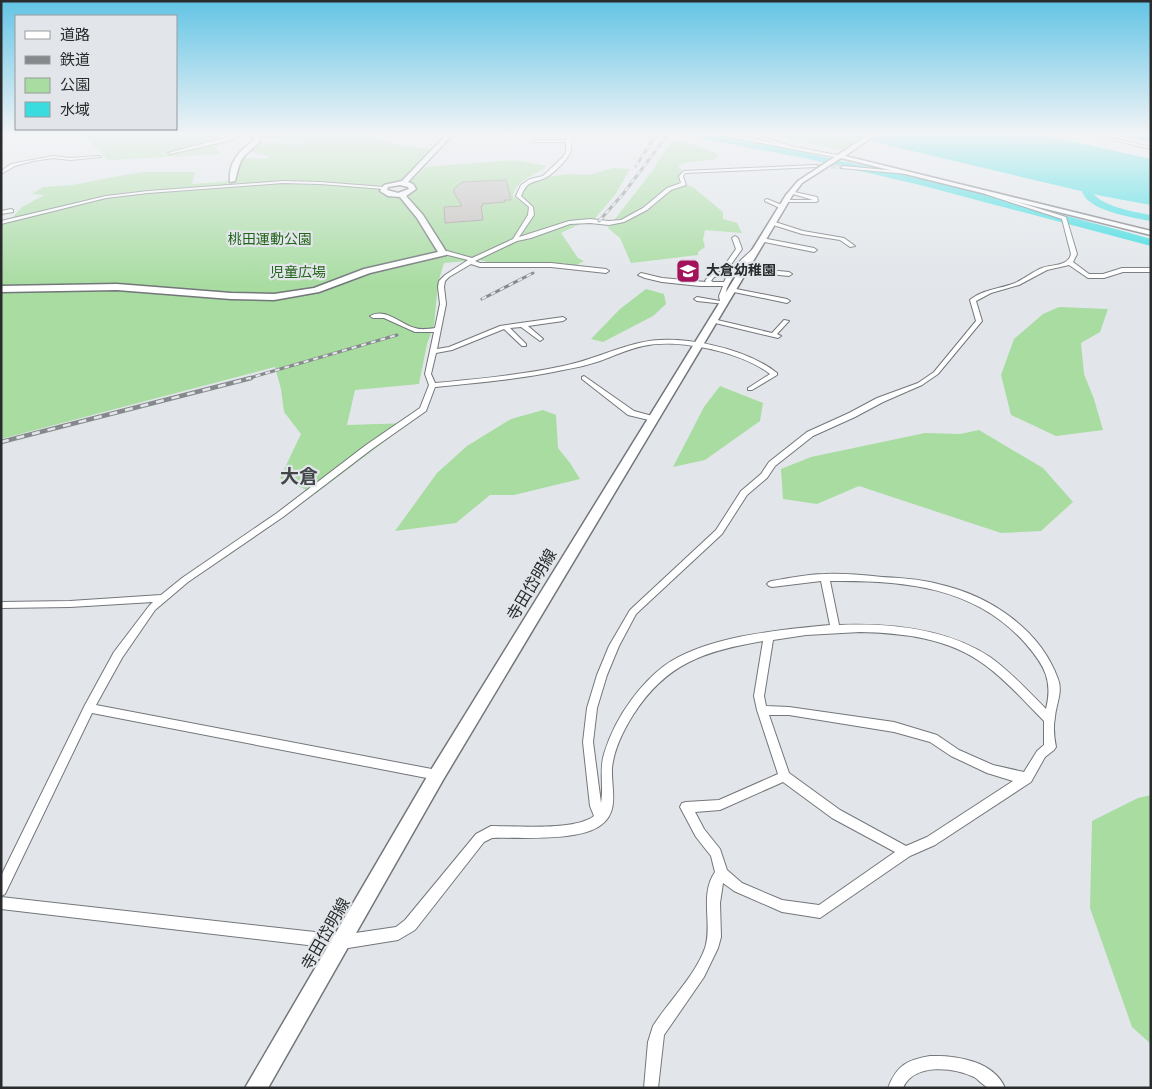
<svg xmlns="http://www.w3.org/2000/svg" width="1152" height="1089" font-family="'Source Sans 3','Noto Sans JP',sans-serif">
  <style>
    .green { fill: #a8dca1 }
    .water { fill: #3adce0 }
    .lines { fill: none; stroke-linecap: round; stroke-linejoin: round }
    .stream { stroke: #3adce0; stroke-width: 2 }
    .river { fill: #3adce0; fill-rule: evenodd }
    .building { fill: #c3bebb; stroke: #9c9794 }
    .street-tunnel { stroke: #bdc1c4; stroke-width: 5; stroke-dasharray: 5 2.5; stroke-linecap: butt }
    .street-casing { stroke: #73767a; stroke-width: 2 }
    .secondary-casing { stroke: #73767a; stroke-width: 3 }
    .primary-casing { stroke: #73767a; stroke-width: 2 }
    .street { fill: #fff; fill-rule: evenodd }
    .secondary { fill: #fff; fill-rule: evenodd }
    .primary { fill: #fff; fill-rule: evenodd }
    .rail-far1-casing { stroke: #86898b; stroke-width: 3 }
    .rail-casing { stroke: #86898b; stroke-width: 4.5 }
    .rail-far1 { stroke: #e2e6ea; stroke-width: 2; stroke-dasharray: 5; stroke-linecap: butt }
    .rail { stroke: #e2e6ea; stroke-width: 2.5; stroke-dasharray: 8; stroke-linecap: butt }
    .labels { text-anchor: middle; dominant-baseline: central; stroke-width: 4.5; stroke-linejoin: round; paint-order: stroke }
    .far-park-label { font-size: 14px; fill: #23651a; stroke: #e2e6ea }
    .far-poi-label { font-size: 14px; font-weight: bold; fill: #292b2c; stroke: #e2e6ea; text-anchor: start }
    .street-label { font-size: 16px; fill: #292b2c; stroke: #e2e6ea }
    .quarter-label { font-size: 19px; font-weight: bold; fill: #424649; stroke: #e2e6ea }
  </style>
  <rect width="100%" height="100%" fill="#e2e6ea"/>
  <g class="green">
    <polygon points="81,133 229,133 221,138 237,140 215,147 220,154 108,160"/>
    <path d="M 259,133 L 270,136 L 277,133 L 362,133 L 377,139 L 398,145 L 435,150 L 404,183 L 380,188 L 379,192 C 389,200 405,198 416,191 L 416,186 L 409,183 L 426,167 L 514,160 L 547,166 C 535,176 516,179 513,196 L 526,205 L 518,196 L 523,186 L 545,177 L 568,174 L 589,175 L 613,168 L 630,169 L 615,195 L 591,223 L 580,224 L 561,233 L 578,258 L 584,261 L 575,266 L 563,263 L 492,263 L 479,260 L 444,263 L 438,283 L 434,325 L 427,344 L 419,384 L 355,390 L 347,425 L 409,423 L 315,494 L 280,478 L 301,434 L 284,412 L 281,389 L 275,367 L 1,439 L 1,223 L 10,220 L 22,207 L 44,195 L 32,194 L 43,187 L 72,185 L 124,175 L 141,172 L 195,172 L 192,184 L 233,181 L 244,158 L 266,159 L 269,156 L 248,151 L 261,143 L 299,145 L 304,141 L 259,137 Z"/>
    <polygon points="766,133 827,133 857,141 842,150 764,134"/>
    <polygon points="679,140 719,154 715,159 683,163 678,167 684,172 681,175 684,184 694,188 723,212 723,219 737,223 742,233 705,230 703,240 705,247 698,252 698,255 631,263 620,238 608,228 653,170 668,146 672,142"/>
    <polygon points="646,289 664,294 666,304 653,316 603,342 591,339 620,309"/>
    <polygon points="1059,307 1108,309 1100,332 1081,343 1084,374 1094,399 1103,430 1056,436 1011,415 1001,375 1014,339 1043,314"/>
    <polygon points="720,386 763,403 760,421 705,460 673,467 704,407"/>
    <polygon points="543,410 556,415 558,448 570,463 580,479 514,495 490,495 456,523 395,531 437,473 467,446 511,419"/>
    <polygon points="979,430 1043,468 1073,502 1041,531 1001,533 859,486 817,504 783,499 781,469 811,457 925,433 960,434"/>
    <polygon points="1151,795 1151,1044 1132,1027 1090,908 1092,821 1138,798"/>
  </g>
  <polygon class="water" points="836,133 1034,133 1151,159 1151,205 1102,196"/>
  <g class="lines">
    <polyline class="stream" points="700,133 780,147"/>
    <g class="river">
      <path d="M 683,133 C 731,133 781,148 828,158 C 936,181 1044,209 1151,239 L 1151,246 L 920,185 L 804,158 L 687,136 Z"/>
      <polygon points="1119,133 1133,133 1151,137 1151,143 1120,135"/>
      <path d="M 1086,175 L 1091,178 C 1092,183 1092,190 1094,194 C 1102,206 1138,213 1151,215 L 1151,221 C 1134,218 1091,211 1083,194 C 1081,189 1082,183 1081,178 Z"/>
    </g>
  </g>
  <polygon class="building" points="506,180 511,200 504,200 505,202 482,204 483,206 481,206 483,220 445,223 444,207 462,206 454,193 454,189 462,182"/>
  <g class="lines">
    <polyline class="street-tunnel" points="816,166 843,167"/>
    <g class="street-casing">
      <g id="street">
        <polygon points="1,133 9,133 1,135"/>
        <polygon points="243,133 249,133 219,143 170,154 168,153"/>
        <path d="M 567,133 L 571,133 C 571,139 572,147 570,153 C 568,159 551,176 545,178 C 531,184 528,180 521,196 L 533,207 L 534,215 L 519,237 L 569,221 L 590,219 L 609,221 L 621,220 L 643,208 L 667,188 L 681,183 L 679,176 L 684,171 L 816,165 L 818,166 L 816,167 L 685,173 L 683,176 L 686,185 L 671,190 L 647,210 L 624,222 L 609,225 L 590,223 L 570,224 L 531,238 L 517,241 L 475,261 L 480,263 L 551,263 L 606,269 L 609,271 L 606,273 L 551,267 L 480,267 L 471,264 L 449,277 L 445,281 L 444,287 L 446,304 L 437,349 L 449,347 L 500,326 L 563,317 L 566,319 L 563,321 L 528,326 L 542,338 L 543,339 L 540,341 L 521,327 L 510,328 L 526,344 L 526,346 L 522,346 L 504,329 L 452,350 L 436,353 L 431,374 L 435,383 C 478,379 521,375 563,366 C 589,361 613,349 639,343 C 678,333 746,348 777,373 L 777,375 L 752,390 L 748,390 L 748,388 L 770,374 C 742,352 678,338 643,346 C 628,349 614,356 600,361 C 588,365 576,368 563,370 C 521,379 478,383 435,387 L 426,411 L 372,449 L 283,517 L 188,582 L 155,610 L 122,658 L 96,705 L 437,770 L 441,771 L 443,775 L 441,779 L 437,780 L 92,713 L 5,894 L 1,896 L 1,876 L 85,705 L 114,652 L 149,606 L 153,602 L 70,607 L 1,608 L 1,602 L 70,601 L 161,595 L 182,578 L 277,513 L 366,445 L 420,408 L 429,385 L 425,374 L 434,332 L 415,332 L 384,318 L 373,318 L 370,316 C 385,307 400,324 415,328 C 421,330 428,329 435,328 L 440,304 L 438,287 L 439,281 L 445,275 L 468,260 L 440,253 L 447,251 L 472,258 L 513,239 L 528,215 L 529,207 L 516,196 L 521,185 L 530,179 L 543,176 L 563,157 L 566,152 L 566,142 L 534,142 L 532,141 L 534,140 L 567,140 Z"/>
        <polygon points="745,133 751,133 790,146 786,147"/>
        <polygon points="1083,133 1090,133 1151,147 1151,149"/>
        <polygon points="53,156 70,158 99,156 101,157 70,160 53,158 33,161 15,166 1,174 1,171 11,164"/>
        <polygon points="843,166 908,172 910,173 908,174 841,168"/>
        <polygon points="283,181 320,182 384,187 386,188 384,189 320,184 283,183 148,193 106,198 1,224 1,221 106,196 148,191"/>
        <polygon points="790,191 817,197 818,201 816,202 784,202 784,201 786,200 813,200 790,193"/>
        <path d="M 985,192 L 1066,217 L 1077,254 L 1073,262 L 1089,274 L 1103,274 L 1122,268 L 1151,268 L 1151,272 L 1123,272 L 1104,278 L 1088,278 L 1069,265 L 1047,270 L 1019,285 L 991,293 L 976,301 L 982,321 L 938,374 L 922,385 L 883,402 L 855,417 L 813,436 L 775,466 L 767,478 L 747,495 L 722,534 L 636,614 L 619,646 L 607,675 L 597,708 L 593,742 L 601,803 C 604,786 599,770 604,754 C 610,734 620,715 632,699 C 641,687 652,675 664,666 C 706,636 779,630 830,625 L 821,581 L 772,587 L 769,586 L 767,584 L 769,582 L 772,581 C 789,578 808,574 825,574 C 843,573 863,575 882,577 C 900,578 920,579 938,584 C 989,595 1040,629 1058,679 C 1063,692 1056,704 1055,717 C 1053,727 1054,737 1056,747 L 1054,750 L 1045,757 L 1031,782 L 935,845 L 910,856 L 820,918 L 782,912 L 734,891 L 723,883 L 720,903 L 721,937 L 718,948 L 704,977 L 664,1035 L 658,1088 L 644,1088 L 648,1042 L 653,1026 C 669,1001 695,976 705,948 C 713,924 699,895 715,872 L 711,856 L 696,837 L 680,807 L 682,803 L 686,802 L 719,800 L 778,774 L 757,710 L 754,696 L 763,641 C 705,651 666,663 633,715 C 623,731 614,749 612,768 C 611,788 620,811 601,825 C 579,842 520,837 492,838 L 484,842 L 415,930 L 398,940 L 342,949 L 1,909 L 1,897 L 342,935 L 396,927 L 405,920 L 476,834 L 491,826 C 516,826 575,831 594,816 L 590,806 L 583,742 L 587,708 L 597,675 L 609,646 L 630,610 L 716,530 L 741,491 L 761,474 L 769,462 L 807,432 L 849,413 L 877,398 L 918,383 L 934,372 L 976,321 L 970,300 L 971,299 C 984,289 1000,289 1015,283 C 1024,279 1032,272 1042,268 C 1052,264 1068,267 1071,254 L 1062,219 L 985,194 ZM 830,581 C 903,580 975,586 1026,644 C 1045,666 1053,681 1046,709 C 1028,691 1011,672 990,657 C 946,628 890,623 839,625 ZM 860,632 C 903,633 949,638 985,665 C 1007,681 1025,702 1044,721 L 1044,745 L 1037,751 L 1024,772 L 993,765 L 959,750 L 937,735 L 894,722 L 789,707 L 766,706 L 764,696 L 773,640 L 806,635 ZM 769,715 L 789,715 L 894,732 L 930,742 L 951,756 L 987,773 L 1013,781 L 927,837 L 906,846 L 840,810 L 789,773 ZM 783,782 L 832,818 L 895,852 L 819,905 L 782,900 L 742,883 L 727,870 L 720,849 L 704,829 L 695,812 L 720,810 Z"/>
        <polygon points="767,199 784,206 784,207 780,208 765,201 765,200"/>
        <polygon points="11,209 13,210 13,212 1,214 1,211"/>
        <polygon points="772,221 803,231 844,238 855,246 850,247 840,240 802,234 770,224 770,222"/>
        <path d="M 735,236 L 738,238 L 742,249 L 725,273 L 728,275 L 742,259 L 753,249 L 758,250 C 745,262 734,273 727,288 C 725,293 726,299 725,304 L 697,301 L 694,299 L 697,297 L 720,301 L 719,296 L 723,286 L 700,286 L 662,282 L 645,278 L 638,275 L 641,273 L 662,278 L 706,282 L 705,281 L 710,274 L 720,272 L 736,249 L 732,238 ZM 721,276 L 726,278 L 724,282 L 713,282 L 711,281 L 714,277 Z"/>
        <polygon points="762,238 814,248 817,250 814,252 760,241 760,239"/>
        <polygon points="744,268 789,272 792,274 789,276 742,271 742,269"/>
        <polygon points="731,288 787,299 790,301 787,303 729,291 729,289"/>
        <polygon points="713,319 772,333 784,320 789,321 777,334 781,336 778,338 711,322 711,320"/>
        <polygon points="584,376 634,411 656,417 657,419 653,421 628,415 582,379 582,377"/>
        <path d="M 930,1056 C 956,1055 994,1061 1005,1088 C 1000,1088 995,1089 990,1088 C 984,1087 979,1080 974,1077 C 953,1067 914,1063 903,1088 L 888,1088 C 897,1065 907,1060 930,1056 Z"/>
      </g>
    </g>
    <g class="secondary-casing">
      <g id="secondary">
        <path d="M 252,133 L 258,133 L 260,141 C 241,160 242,153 235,181 L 230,182 C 228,163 239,151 254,140 Z"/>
        <path d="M 448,133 L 454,133 L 408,182 L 413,184 L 416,189 L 406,196 L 423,215 L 447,253 L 446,255 L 370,273 L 319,292 L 274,300 L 231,299 L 117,290 L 1,292 L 1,286 L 117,284 L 231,293 L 274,294 L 314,288 L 364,269 L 438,252 L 417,218 L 400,197 L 388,196 L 380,191 L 384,185 L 402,181 ZM 400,185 L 408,187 L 409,189 L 398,193 L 387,190 L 388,187 Z"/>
        <polygon points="871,133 878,133 845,156 1151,231 1151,235 841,158 802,183 792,196 443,780 268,1088 245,1088 431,770 786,195 798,181"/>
      </g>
    </g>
    <g class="primary-casing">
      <polygon id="primary" points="709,133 722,133 842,156 839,158"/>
    </g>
    <use href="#street" class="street"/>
    <use href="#secondary" class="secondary"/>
    <use href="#primary" class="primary"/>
    <g class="rail-far1-casing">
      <g id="rail-far1">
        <polyline points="636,166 657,133"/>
        <polyline points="599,221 623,194 669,133"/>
        <polyline points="482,299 533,273"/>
        <polyline points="246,379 397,335"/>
      </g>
    </g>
    <g class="rail-casing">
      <polyline id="rail" points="1,442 251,378"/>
    </g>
    <use href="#rail-far1" class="rail-far1"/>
    <use href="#rail" class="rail"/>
  </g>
  <linearGradient id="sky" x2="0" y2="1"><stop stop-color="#62c4e5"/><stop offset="0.47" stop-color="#f2f4f6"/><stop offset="1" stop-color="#f2f4f6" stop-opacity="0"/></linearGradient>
  <rect width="1152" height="285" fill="url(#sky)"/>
  <defs>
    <g id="school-square" transform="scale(1.25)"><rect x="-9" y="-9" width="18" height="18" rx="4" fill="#a21359" stroke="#e2e6ea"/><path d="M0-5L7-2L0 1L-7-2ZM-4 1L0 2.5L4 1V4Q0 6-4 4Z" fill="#fff"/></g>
  </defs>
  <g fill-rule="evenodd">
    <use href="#school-square" x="688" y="271"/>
  </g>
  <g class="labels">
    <g class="far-park-label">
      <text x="270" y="240">桃田運動公園</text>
      <text x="298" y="273">児童広場</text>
    </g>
    <g class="far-poi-label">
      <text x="706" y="271">大倉幼稚園</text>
    </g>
    <g class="street-label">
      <text transform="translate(532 585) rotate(-59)">寺田岱明線</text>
      <text transform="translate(326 934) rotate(-60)">寺田岱明線</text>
    </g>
    <g class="quarter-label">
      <text x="299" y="477">大倉</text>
    </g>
  </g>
  <rect width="1152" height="1089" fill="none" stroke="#292b2c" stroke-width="5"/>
  <rect x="15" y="15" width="162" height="115" fill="#e2e6ea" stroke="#989b9e"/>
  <rect x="25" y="31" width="25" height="8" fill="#ffffff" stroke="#989b9e"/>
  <text x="60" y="40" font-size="15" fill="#292b2c">道路</text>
  <rect x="25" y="56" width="25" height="8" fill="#86898b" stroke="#989b9e"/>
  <text x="60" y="65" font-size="15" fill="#292b2c">鉄道</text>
  <rect x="25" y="78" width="25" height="15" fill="#a8dca1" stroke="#989b9e"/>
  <text x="60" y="90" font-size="15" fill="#292b2c">公園</text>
  <rect x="25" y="102" width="25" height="15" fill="#3adce0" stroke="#989b9e"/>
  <text x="60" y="115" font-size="15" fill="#292b2c">水域</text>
</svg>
